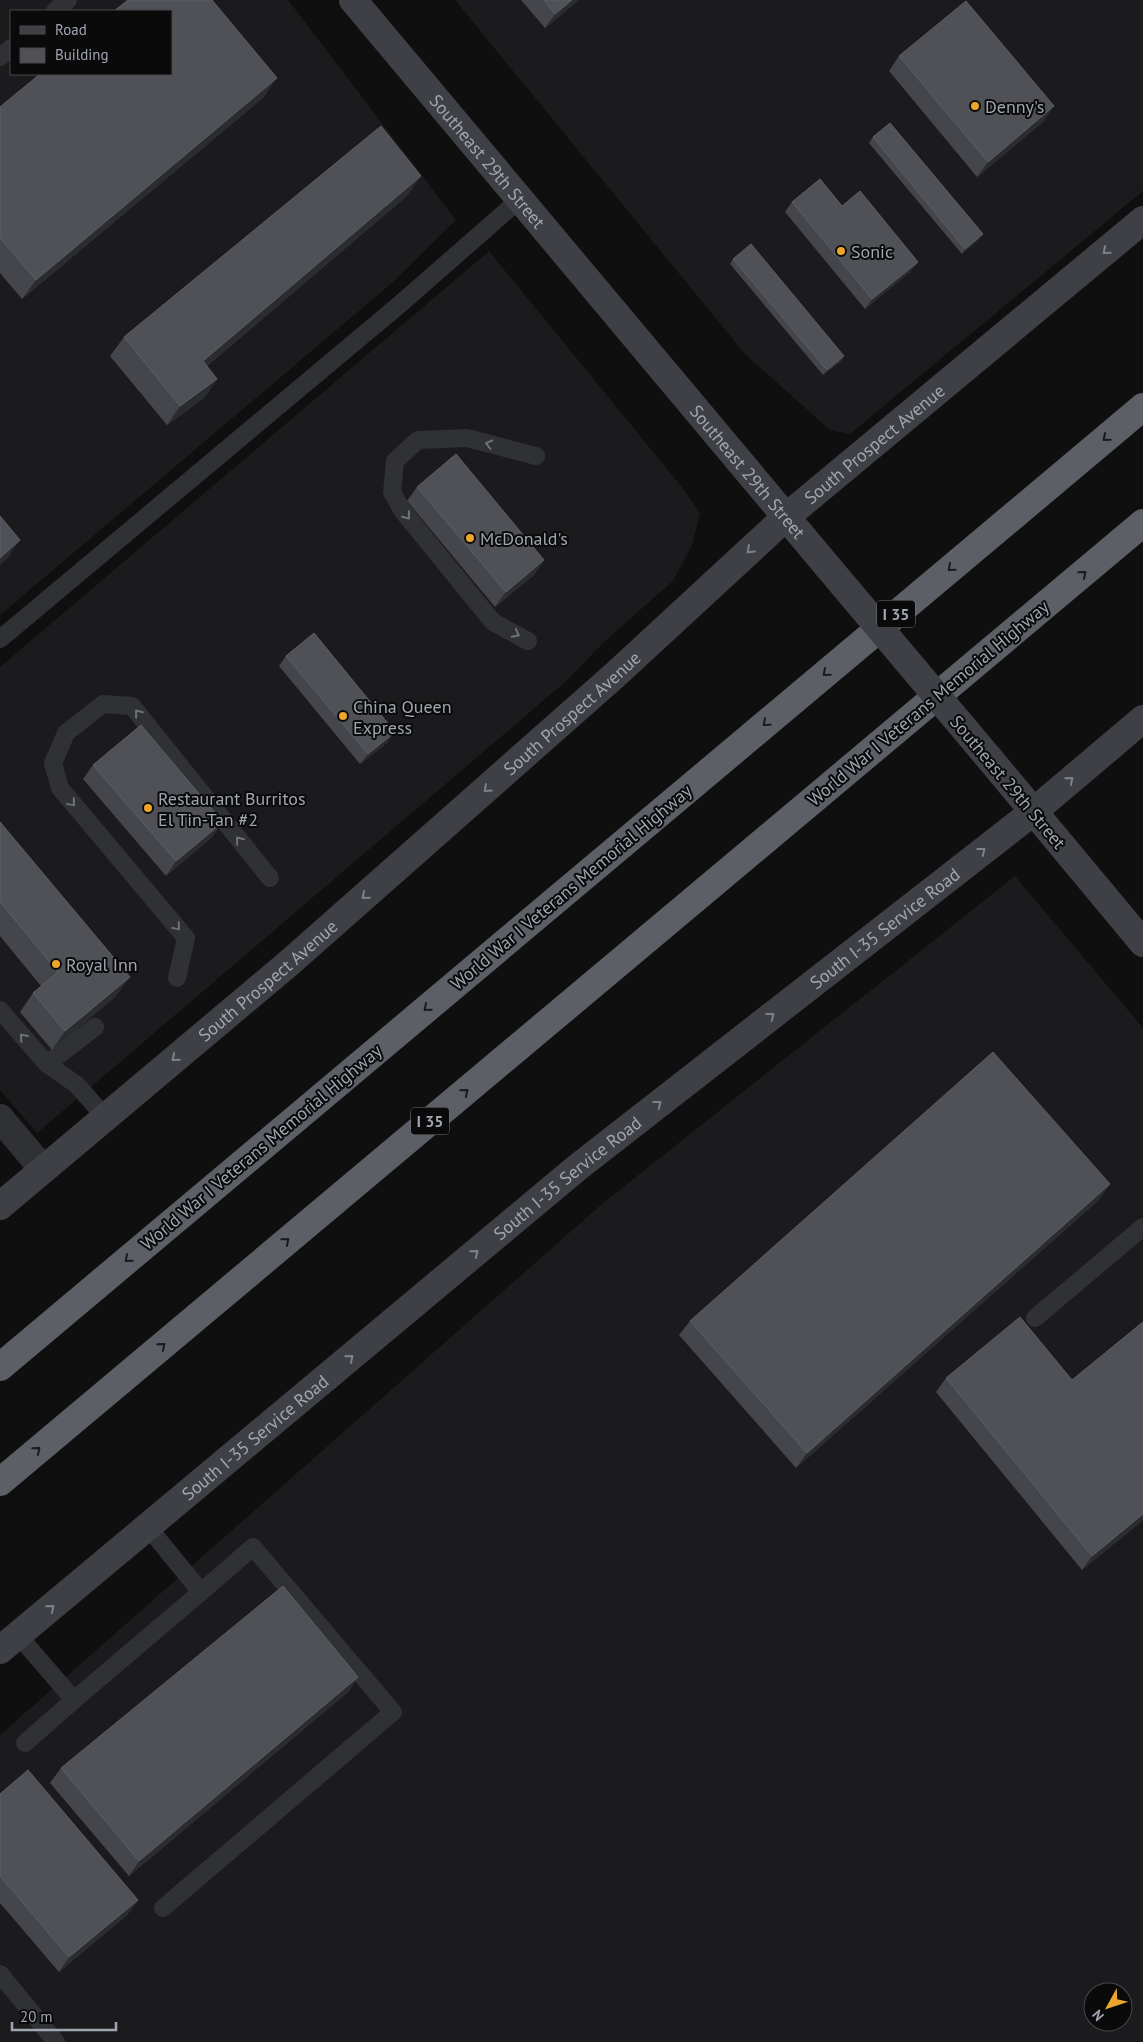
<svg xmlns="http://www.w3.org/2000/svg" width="1143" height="2042" font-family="'PT Sans',sans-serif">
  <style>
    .built { fill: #1b1b1d; fill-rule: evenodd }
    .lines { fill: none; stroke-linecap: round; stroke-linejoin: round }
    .service { stroke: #303135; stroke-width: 18 }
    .minor { stroke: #303135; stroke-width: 28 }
    .secondary { stroke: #3e4045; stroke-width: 28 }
    .motorway { stroke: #5c5f66; stroke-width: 28 }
    .secondary-bridge { stroke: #3e4045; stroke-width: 28 }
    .wall { fill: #45464b }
    .shaded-wall { fill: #2b2c2f }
    .building { fill: #4f5156; stroke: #5b5e64 }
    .oneway { stroke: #7e828b }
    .oneway2 { stroke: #1a1b1d }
    .oneway3 { stroke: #6e7179 }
    .poi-dot { fill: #eca62b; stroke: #0a0a0b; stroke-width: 2 }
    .labels { text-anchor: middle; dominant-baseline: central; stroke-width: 4; stroke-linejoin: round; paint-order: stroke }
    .shield { fill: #0a0a0b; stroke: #73777f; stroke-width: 1 }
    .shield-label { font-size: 16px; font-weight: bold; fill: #a0a6b1 }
    .poi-label { font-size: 18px; fill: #a0a6b1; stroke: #0a0a0b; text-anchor: start }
    .street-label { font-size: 18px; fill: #a0a6b1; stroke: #0a0a0b }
  </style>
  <rect width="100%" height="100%" fill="#0f0f10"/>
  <g class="built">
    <path d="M 0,0 L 288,0 L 456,220 L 393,282 L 0,615 ZM 11,11 L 171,11 L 171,74 L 11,74 Z"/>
    <polygon points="455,0 1143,0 1143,191 850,434 830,430 745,354"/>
    <polygon points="489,251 681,486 700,513 692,545 673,581 606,640 565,682 37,1133 0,1090 0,667"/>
    <path d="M 1015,876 L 1143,1028 L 1143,2042 L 0,2042 L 0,1735 L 603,1203 ZM 1093,1992 L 1123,1992 L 1123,2022 L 1093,2022 Z"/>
  </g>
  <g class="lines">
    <g class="service">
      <polyline points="55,11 68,0"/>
      <polyline points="0,57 11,48"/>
      <polyline points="0,639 399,305 519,200"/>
      <polyline points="528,641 493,622 402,510 392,492 395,461 418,440 467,438 536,456"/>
      <polyline points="177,978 186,938 60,788 53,763 66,733 103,704 132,706 270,878"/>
      <polyline points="0,1010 47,1064 77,1085 105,1117"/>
      <polyline points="47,1064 95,1027"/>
      <polyline points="1035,1318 1143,1227"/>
      <polyline points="18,1635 74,1700 201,1592 148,1527"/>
      <polyline points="25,1743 74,1700"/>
      <polyline points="163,1908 393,1712 253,1547 201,1592"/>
      <polyline points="0,1974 56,2042"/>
    </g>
    <polyline class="minor" points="0,1118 43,1169"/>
    <g class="secondary">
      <path id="s1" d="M 353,0 L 828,567"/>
      <polyline points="989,758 1143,943"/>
      <path id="s2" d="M 0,1206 L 289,963 L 615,675 L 786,517 L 1143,220"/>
      <path id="s3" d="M 0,1650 L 578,1167 L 1033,812 L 1143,719"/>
    </g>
    <g class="motorway">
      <polyline points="0,1367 1143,407"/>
      <polyline points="0,1482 1143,523"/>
    </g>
    <polyline class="secondary-bridge" points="828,567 989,758"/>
  </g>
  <g class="wall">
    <polygon points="521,0 579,0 545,28"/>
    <polygon points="899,56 1044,121 977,177 889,71"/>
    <polygon points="264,97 22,299 0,273 0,107"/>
    <polygon points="873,137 983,234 979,239 962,254 869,143"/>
    <polygon points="408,195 207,366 217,379 204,398 167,425 110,356 124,337"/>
    <polygon points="792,202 842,206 918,262 910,272 865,309 785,212"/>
    <polygon points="733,259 841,361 823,375 730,264"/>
    <polygon points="417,487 544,560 534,575 495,607 407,501"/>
    <polygon points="286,656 388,742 360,764 279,666"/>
    <polygon points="93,765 213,836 166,876 83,779"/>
    <polygon points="0,822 116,996 52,1050 20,1012 33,993 41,986 0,936"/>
    <polygon points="1100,1199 796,1468 679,1335 690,1321"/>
    <polygon points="1143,1322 1143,1520 1082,1570 936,1392 946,1378 1072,1380"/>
    <polygon points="358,1677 348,1692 129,1876 50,1783 61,1768"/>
    <polygon points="0,1794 138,1900 127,1915 59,1972 0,1903"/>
  </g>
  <g class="shaded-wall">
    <polygon points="572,0 579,0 545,28 555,14"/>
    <polygon points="277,78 264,97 22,299 36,280"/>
    <polygon points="1054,106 1044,121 977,177 988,162"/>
    <polygon points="421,176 408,195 190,380 203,361"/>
    <polygon points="983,234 979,239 962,254 965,249"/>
    <polygon points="918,262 910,272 865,309 872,299"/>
    <polygon points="844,356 841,361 823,375 827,370"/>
    <polygon points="217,379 204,398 167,425 180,406"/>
    <polygon points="20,540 7,559 0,565 0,558"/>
    <polygon points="544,560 534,575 495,607 506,592"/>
    <polygon points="395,732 388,742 360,764 368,754"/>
    <polygon points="223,822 213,836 166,876 176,861"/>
    <polygon points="130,977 116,996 52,1050 65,1031"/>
    <polygon points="1110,1184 1100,1199 796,1468 807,1453"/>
    <polygon points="1143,1514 1143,1520 1082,1570 1092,1556"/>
    <polygon points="358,1677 348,1692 129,1876 139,1861"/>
    <polygon points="138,1900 127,1915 59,1972 69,1957"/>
  </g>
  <g class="building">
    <polygon points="128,0 212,0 277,78 36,280 0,238 0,107 40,74 171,74 171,11 114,11"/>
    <polygon points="544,0 572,0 555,14"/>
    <polygon points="966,1 1054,106 988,162 899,56"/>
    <polygon points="890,123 983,234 965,249 873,137"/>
    <polygon points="381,126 421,176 203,361 217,379 180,406 124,337"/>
    <polygon points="820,179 842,206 860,191 918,262 872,299 792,202"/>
    <polygon points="751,244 844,356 827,370 733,259"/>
    <polygon points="456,454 544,560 506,592 417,487"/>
    <polygon points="0,516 20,540 0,558"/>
    <polygon points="314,633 395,732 368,754 286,656"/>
    <polygon points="141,725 223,822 176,861 93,765"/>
    <polygon points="0,822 130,977 65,1031 33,993 58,972 0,902"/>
    <polygon points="993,1052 1110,1184 807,1453 690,1321"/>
    <polygon points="1020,1317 1072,1380 1143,1322 1143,1514 1092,1556 946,1378"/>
    <polygon points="283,1586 358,1677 139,1861 61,1768"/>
    <polygon points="28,1770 138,1900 69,1957 0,1876 0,1794"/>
  </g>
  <defs><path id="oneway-chevron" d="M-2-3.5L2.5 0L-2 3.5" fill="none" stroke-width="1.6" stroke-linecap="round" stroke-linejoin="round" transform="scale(1.25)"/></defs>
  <g class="oneway">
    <use href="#oneway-chevron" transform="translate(1106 251) rotate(140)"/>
    <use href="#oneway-chevron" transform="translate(750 550) rotate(137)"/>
    <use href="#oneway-chevron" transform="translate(1070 780) rotate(-40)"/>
    <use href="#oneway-chevron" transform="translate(487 789) rotate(138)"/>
    <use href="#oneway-chevron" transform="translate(982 851) rotate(-38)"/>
    <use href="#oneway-chevron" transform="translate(365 896) rotate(139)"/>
    <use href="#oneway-chevron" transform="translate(771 1016) rotate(-38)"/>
    <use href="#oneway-chevron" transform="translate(175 1058) rotate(140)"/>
    <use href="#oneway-chevron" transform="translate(658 1104) rotate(-38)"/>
    <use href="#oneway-chevron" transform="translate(475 1253) rotate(-40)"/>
    <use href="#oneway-chevron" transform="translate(350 1358) rotate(-40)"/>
    <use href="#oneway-chevron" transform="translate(51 1608) rotate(-40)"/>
  </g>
  <g class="oneway2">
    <use href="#oneway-chevron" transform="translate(1106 438) rotate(140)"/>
    <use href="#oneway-chevron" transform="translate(951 568) rotate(140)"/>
    <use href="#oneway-chevron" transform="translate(1083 574) rotate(-40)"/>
    <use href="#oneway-chevron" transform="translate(826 673) rotate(140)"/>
    <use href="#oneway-chevron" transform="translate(766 723) rotate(140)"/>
    <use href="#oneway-chevron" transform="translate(427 1008) rotate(140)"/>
    <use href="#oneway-chevron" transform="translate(465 1092) rotate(-40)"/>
    <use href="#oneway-chevron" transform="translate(286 1241) rotate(-40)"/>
    <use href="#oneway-chevron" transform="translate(128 1259) rotate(140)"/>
    <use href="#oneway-chevron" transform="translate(162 1346) rotate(-40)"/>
    <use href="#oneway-chevron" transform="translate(37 1450) rotate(-40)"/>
  </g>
  <g class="oneway3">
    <use href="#oneway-chevron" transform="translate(489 444) rotate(-166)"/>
    <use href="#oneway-chevron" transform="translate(407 516) rotate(52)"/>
    <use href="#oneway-chevron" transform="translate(516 634) rotate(28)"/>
    <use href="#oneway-chevron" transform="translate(138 713) rotate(-129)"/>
    <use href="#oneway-chevron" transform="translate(72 803) rotate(50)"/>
    <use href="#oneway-chevron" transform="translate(239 840) rotate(-129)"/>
    <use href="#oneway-chevron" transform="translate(177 927) rotate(50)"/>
    <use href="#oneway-chevron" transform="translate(23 1037) rotate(-131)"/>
  </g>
  <g class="poi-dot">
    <circle cx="975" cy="106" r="5"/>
    <circle cx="841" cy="251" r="5"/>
    <circle cx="470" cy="538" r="5"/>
    <circle cx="343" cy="716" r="5"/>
    <circle cx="148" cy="808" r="5"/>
    <circle cx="56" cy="964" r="5"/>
  </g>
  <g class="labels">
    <g class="shield">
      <rect x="877" y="600.5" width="38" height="27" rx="4"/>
      <rect x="411" y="1107.5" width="38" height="27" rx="4"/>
    </g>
    <g class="shield-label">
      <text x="896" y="614">I 35</text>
      <text x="430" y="1121">I 35</text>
    </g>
    <g class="poi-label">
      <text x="985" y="106">Denny's</text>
      <text x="851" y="251">Sonic</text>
      <text x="480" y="538">McDonald's</text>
      <text x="353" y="706">China Queen<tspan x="353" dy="21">Express</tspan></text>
      <text x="158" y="798">Restaurant Burritos<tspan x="158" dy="21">El Tin-Tan #2</tspan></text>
      <text x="66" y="964">Royal Inn</text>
    </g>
    <g class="street-label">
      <text stroke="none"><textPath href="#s1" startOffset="210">Southeast 29th Street</textPath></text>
      <text stroke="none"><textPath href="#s2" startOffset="1160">South Prospect Avenue</textPath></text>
      <text stroke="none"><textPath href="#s1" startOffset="615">Southeast 29th Street</textPath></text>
      <text transform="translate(928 703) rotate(-40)">World War I Veterans Memorial Highway</text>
      <text stroke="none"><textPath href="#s2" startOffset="755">South Prospect Avenue</textPath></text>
      <text transform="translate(1008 782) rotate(50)">Southeast 29th Street</text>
      <text transform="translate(571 887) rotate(-40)">World War I Veterans Memorial Highway</text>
      <text stroke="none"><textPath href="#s3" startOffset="1142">South I-35 Service Road</textPath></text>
      <text stroke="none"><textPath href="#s2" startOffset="350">South Prospect Avenue</textPath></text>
      <text transform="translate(261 1147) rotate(-40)">World War I Veterans Memorial Highway</text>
      <text stroke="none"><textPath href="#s3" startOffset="738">South I-35 Service Road</textPath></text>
      <text stroke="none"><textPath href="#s3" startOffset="332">South I-35 Service Road</textPath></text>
    </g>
  </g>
  <rect x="10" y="10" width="162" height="65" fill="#0a0a0b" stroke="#46484d"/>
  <rect x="20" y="26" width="25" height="8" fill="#3e4045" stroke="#46484d"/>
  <text x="55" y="35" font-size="15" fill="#a0a6b1">Road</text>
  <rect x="20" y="48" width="25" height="15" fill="#4f5156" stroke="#46484d"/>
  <text x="55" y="60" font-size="15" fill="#a0a6b1">Building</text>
  <g transform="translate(1108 2007) rotate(230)"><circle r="24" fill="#0a0a0b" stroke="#46484d"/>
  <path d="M0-4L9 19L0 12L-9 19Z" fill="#eca62b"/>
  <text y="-8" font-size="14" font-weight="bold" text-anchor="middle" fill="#a0a6b1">N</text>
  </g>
  <path d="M12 2022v8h104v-8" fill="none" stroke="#a0a6b1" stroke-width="2.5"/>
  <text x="20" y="2022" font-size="15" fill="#a0a6b1" stroke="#0a0a0b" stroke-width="4" paint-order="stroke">20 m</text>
</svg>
